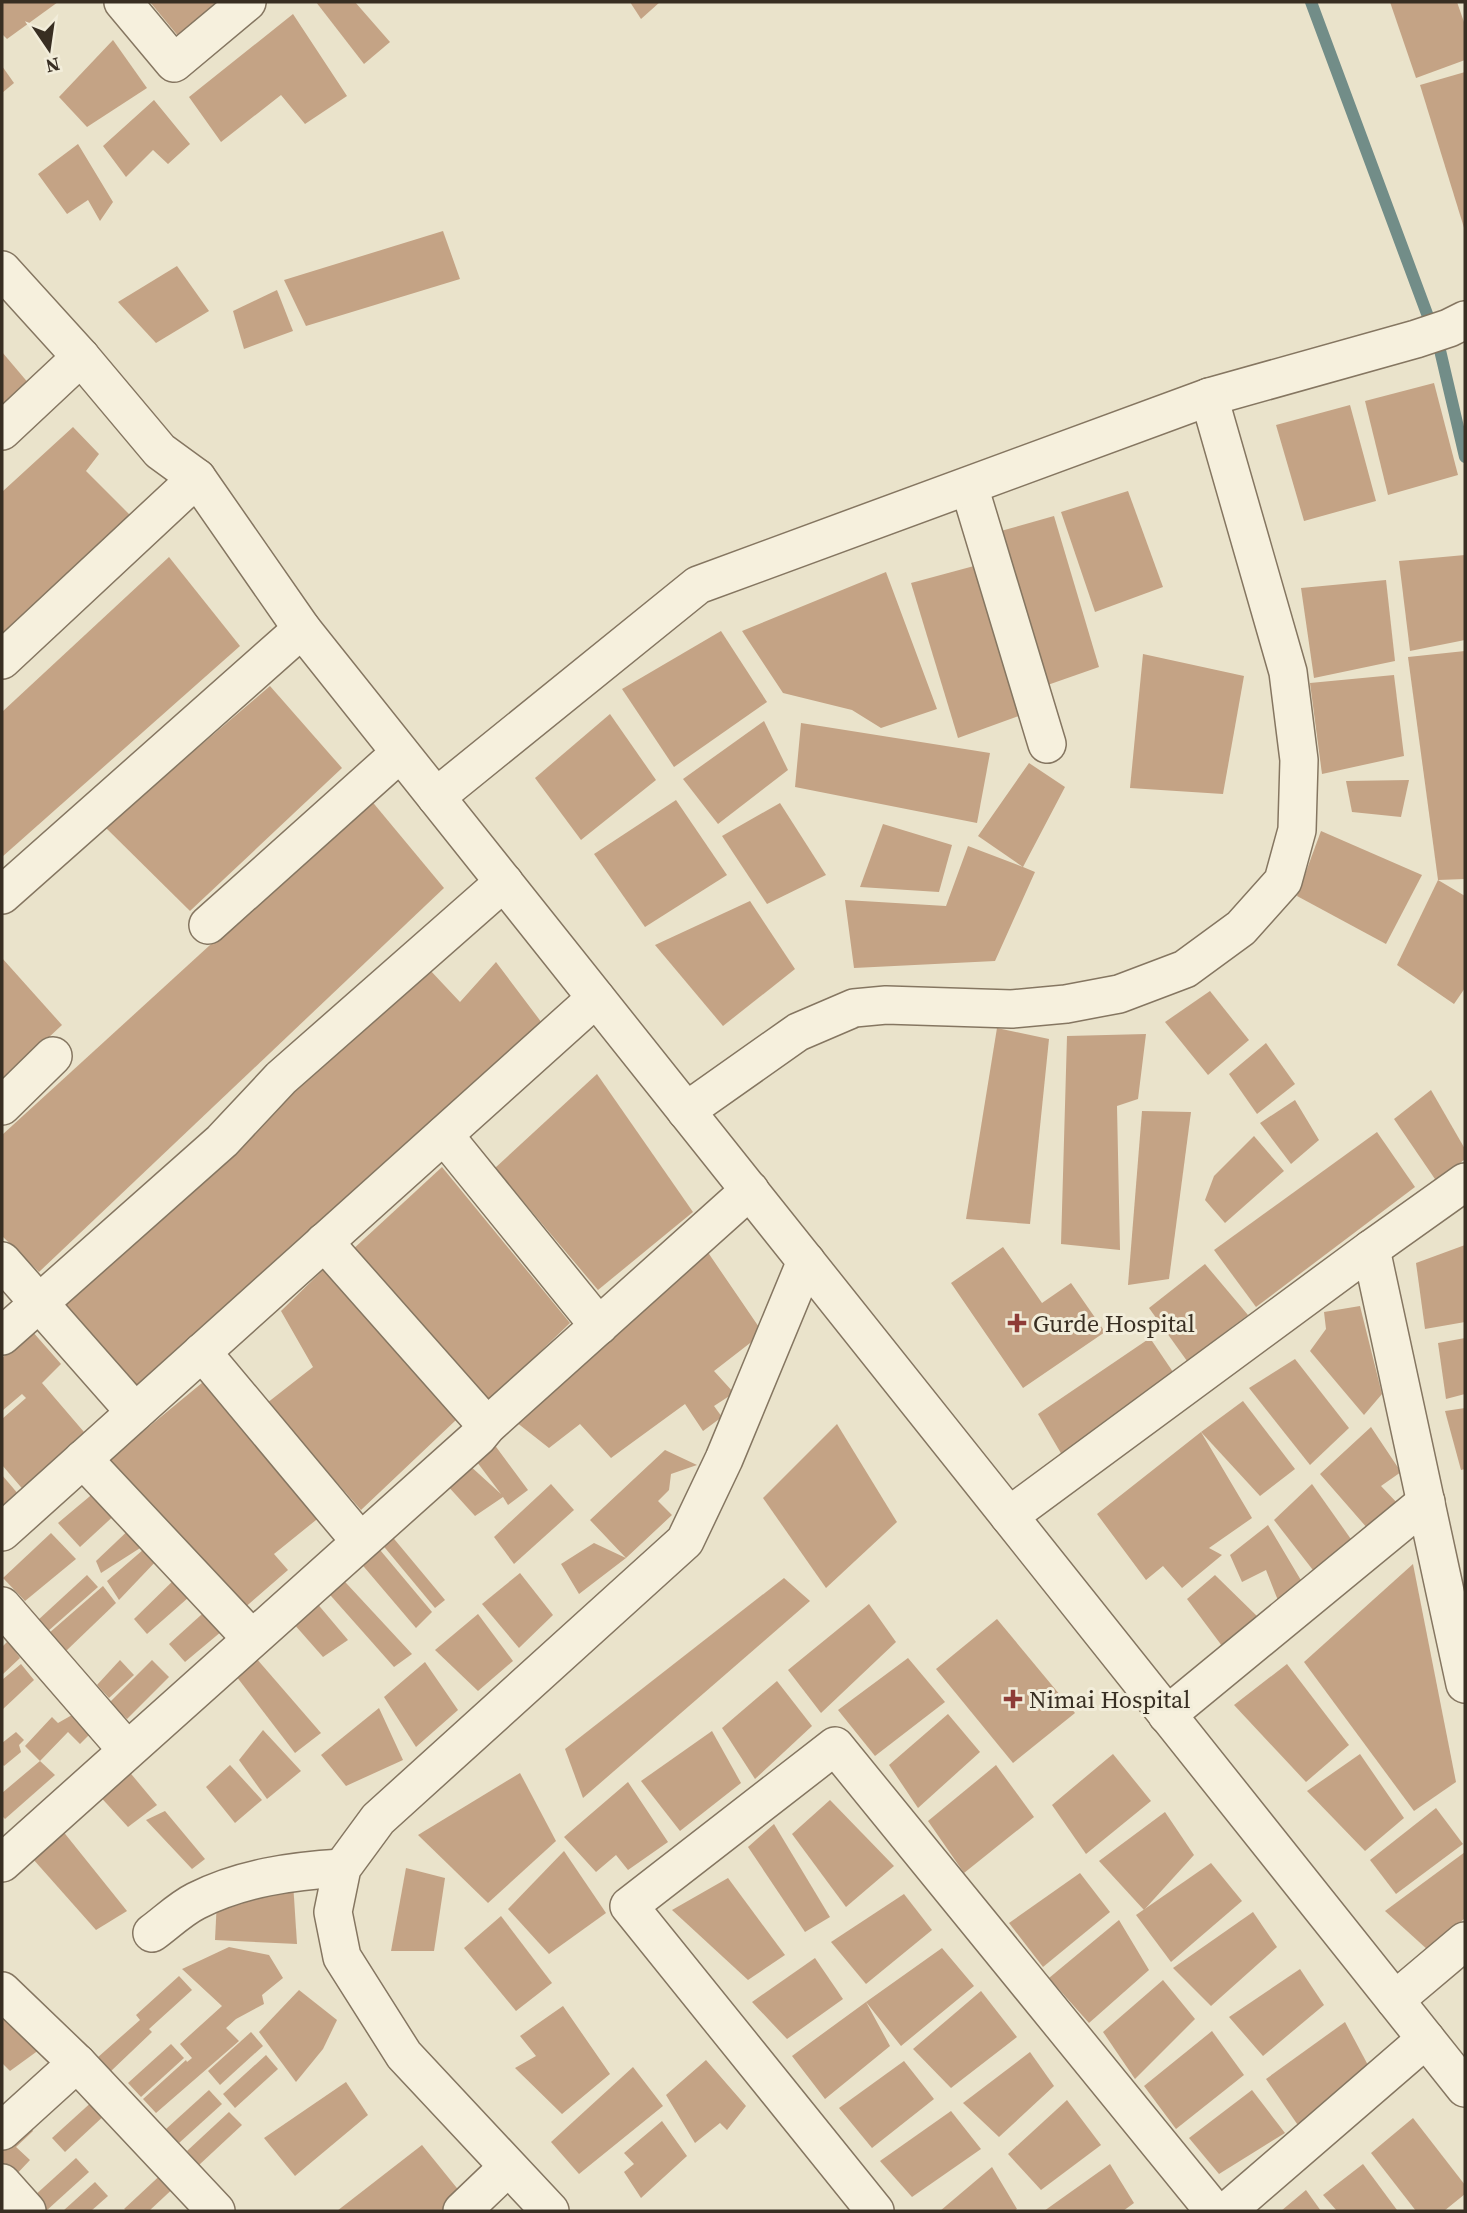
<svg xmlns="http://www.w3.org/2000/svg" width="1467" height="2213" font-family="'Source Serif 4',serif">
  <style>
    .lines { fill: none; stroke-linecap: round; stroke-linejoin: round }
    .stream { stroke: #728d88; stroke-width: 12 }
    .building { fill: #c4a385 }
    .minor-casing { stroke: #857661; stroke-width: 40 }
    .minor { stroke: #f6f0dd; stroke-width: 37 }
    .poi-dot { fill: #8e3c37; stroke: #f2edda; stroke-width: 2.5 }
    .labels { text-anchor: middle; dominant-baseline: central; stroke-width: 6; stroke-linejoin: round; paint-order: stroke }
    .poi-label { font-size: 24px; fill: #382e22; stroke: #f2edda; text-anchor: start }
  </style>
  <rect width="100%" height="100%" fill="#eae3cb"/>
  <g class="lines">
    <polyline class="stream" points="1311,2 1439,346 1465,457"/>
  </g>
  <g class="building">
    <polygon points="2,2 58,2 7,39 2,34"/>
    <polygon points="150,2 222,2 179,37"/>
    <polygon points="316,2 355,2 390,42 364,64"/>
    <polygon points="630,2 660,2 641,19"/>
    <polygon points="1390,2 1457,2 1465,25 1465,60 1416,78"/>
    <polygon points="293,14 347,96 305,124 281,95 221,142 189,97"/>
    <polygon points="113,40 147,88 87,127 59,97"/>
    <polygon points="2,66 14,83 2,93"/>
    <polygon points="1465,72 1465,231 1420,85"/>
    <polygon points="154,100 190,144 168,164 153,150 126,177 103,146"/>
    <polygon points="78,144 113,202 100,221 88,200 67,214 38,174"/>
    <polygon points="443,231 460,279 306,326 284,280"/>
    <polygon points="177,266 209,311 156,343 118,302"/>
    <polygon points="277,290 293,331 244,349 233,311"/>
    <polygon points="2,352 30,385 2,410"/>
    <polygon points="1434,383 1458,475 1388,495 1365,401"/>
    <polygon points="1350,405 1376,501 1304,521 1276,425"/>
    <polygon points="73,427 99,454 86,471 133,518 2,640 2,492"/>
    <polygon points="1128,491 1163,587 1095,612 1061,512"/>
    <polygon points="1054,516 1099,667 1039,688 990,534"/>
    <polygon points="1465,555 1465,640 1410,651 1399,561"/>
    <polygon points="169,557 240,646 2,857 2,712"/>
    <polygon points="974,566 1019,716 958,738 911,583"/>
    <polygon points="886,572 937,709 881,728 852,710 783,693 742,631"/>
    <polygon points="1386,580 1395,661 1314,678 1301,588"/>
    <polygon points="721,631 767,702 674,767 622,689"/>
    <polygon points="1465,651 1465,879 1438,880 1408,657"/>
    <polygon points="1143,654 1244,676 1223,794 1130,788"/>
    <polygon points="1394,675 1404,756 1322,774 1310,683"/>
    <polygon points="270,686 342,768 190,911 105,827"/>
    <polygon points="610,714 656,780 581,840 535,778"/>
    <polygon points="764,721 788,770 718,824 683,779"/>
    <polygon points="801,723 990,753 977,823 795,787"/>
    <polygon points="1029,763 1065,787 1023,867 1035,872 995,961 854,968 845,900 946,906 968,846 1023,867 978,836"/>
    <polygon points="1409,780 1401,817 1352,812 1346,781"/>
    <polygon points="370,799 444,888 39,1272 2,1236 2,1135"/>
    <polygon points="676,800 727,875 645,927 594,854"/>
    <polygon points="780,803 826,875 767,904 722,836"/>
    <polygon points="883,824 952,845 939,892 860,887"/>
    <polygon points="1321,831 1422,875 1386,944 1297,896"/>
    <polygon points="1438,880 1465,896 1465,988 1454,1004 1397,965"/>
    <polygon points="750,901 795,969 723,1026 655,945"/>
    <polygon points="2,958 62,1025 2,1081"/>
    <polygon points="496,962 545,1027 134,1389 61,1303 429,969 460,1002"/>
    <polygon points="1210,991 1249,1040 1208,1075 1165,1022"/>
    <polygon points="997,1028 1049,1039 1030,1224 966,1219"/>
    <polygon points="1146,1034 1138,1099 1117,1106 1120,1250 1061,1244 1067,1036"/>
    <polygon points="1266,1043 1295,1084 1257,1114 1229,1074"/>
    <polygon points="597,1074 693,1212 598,1290 495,1168"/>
    <polygon points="1431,1090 1465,1149 1465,1159 1437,1182 1394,1119"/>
    <polygon points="1295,1100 1319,1140 1291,1164 1260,1123"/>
    <polygon points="1142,1111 1191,1112 1169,1279 1128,1285"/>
    <polygon points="1377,1132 1415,1187 1256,1307 1214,1250"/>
    <polygon points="1254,1136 1284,1171 1225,1223 1205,1200 1214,1176"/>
    <polygon points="442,1167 570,1323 488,1402 351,1251"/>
    <polygon points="1465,1245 1465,1322 1425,1329 1416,1263"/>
    <polygon points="1003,1247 1042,1303 1071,1283 1105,1332 1023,1388 951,1283"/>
    <polygon points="707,1251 763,1333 714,1371 734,1393 714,1406 722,1417 703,1431 685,1404 611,1458 580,1424 549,1448 516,1422"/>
    <polygon points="1205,1264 1248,1315 1187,1361 1149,1308"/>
    <polygon points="327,1266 456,1420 361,1510 267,1403 313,1367 281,1311"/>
    <polygon points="1360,1306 1382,1394 1364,1415 1310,1351 1326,1329 1324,1312"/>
    <polygon points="32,1331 61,1364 42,1383 84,1432 67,1447 74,1454 26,1493 2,1465 2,1419 26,1398 22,1394 2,1411 2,1358"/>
    <polygon points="1150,1338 1173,1372 1062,1455 1038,1414"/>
    <polygon points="1465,1338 1465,1394 1446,1399 1438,1343"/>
    <polygon points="1295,1359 1349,1428 1310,1465 1249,1388"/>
    <polygon points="208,1378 321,1516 274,1554 288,1570 242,1610 105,1463"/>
    <polygon points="1243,1401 1295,1469 1260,1496 1201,1432"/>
    <polygon points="1465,1408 1465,1469 1461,1470 1445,1411"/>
    <polygon points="837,1424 897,1522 826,1588 763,1498"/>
    <polygon points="1371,1427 1401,1472 1381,1486 1399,1505 1368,1529 1320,1474"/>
    <polygon points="1201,1432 1252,1518 1209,1548 1222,1555 1182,1588 1163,1566 1146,1580 1097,1514"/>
    <polygon points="491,1440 528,1490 508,1505 503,1497 475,1516 446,1484 468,1464 501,1494 471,1454"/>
    <polygon points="665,1450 697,1465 671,1474 669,1490 658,1501 672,1515 626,1558 579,1594 561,1564 594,1543 626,1558 590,1520"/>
    <polygon points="2,1475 25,1502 2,1508"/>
    <polygon points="551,1484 574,1510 514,1564 494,1537"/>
    <polygon points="1312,1484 1353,1542 1316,1574 1274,1520"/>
    <polygon points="102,1486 119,1511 80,1547 58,1523"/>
    <polygon points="135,1524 148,1543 101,1573 96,1561"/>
    <polygon points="1268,1525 1305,1587 1279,1603 1266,1570 1242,1582 1230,1555"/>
    <polygon points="385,1528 445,1600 435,1608 371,1531"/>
    <polygon points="51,1533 76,1559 25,1601 3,1578"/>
    <polygon points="370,1538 432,1612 416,1628 353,1554"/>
    <polygon points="144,1549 159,1558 119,1600 107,1581"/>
    <polygon points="1413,1564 1456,1782 1414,1811 1304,1662"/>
    <polygon points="334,1570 412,1654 394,1667 316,1579"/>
    <polygon points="181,1573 197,1590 147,1634 134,1619"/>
    <polygon points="520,1573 553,1615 519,1648 482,1604"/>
    <polygon points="87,1575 98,1587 47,1632 37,1621"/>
    <polygon points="1215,1575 1261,1620 1225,1650 1187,1599"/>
    <polygon points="784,1578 810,1601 583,1798 565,1749"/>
    <polygon points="103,1586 116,1603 66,1651 48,1634"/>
    <polygon points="310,1595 348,1640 323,1657 286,1615"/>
    <polygon points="869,1604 896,1642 821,1713 788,1670"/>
    <polygon points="212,1605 228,1626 185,1662 169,1644"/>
    <polygon points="478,1614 513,1661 478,1691 435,1650"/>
    <polygon points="997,1619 1075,1713 1013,1763 936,1669"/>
    <polygon points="8,1641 20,1658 2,1675 2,1647"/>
    <polygon points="256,1658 321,1733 295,1753 233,1672"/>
    <polygon points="908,1658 945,1702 875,1756 838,1710"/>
    <polygon points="120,1660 134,1675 109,1698 97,1685"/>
    <polygon points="152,1660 169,1677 127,1719 109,1703"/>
    <polygon points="425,1662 458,1710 416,1747 384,1697"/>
    <polygon points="21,1664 34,1680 2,1710 2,1680"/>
    <polygon points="1287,1664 1349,1745 1306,1782 1234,1705"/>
    <polygon points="777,1681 812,1726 755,1779 722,1728"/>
    <polygon points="379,1708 403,1760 346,1786 321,1755"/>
    <polygon points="948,1714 980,1752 918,1808 889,1765"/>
    <polygon points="72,1715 98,1726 80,1744 68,1732 40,1761 25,1746 52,1717 58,1723"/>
    <polygon points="263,1730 301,1771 267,1799 239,1760"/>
    <polygon points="712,1731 741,1783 680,1831 641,1781"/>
    <polygon points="16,1732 24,1740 19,1745 21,1752 4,1766 2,1764 2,1743"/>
    <polygon points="1113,1754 1151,1801 1086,1854 1052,1805"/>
    <polygon points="1360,1754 1404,1818 1365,1851 1307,1791"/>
    <polygon points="40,1761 55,1775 5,1819 2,1816 2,1793"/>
    <polygon points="230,1765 262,1800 235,1823 206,1787"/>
    <polygon points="996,1765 1034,1817 964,1873 928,1821"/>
    <polygon points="127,1769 157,1805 128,1827 96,1792"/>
    <polygon points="520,1773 556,1841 488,1903 418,1835"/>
    <polygon points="628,1782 668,1842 628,1870 616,1855 596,1872 564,1837"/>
    <polygon points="830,1800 894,1866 846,1907 792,1834"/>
    <polygon points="1436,1808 1463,1844 1396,1894 1370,1860"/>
    <polygon points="165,1811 205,1859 192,1869 146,1820"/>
    <polygon points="1165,1812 1194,1855 1144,1910 1099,1861"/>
    <polygon points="774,1824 830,1917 805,1932 748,1847"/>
    <polygon points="58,1825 127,1911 96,1930 25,1850"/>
    <polygon points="564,1851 606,1913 549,1954 508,1909"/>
    <polygon points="1465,1852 1465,1918 1429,1951 1385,1911"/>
    <polygon points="1211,1863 1242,1901 1171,1962 1136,1915"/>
    <polygon points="406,1868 445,1878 434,1951 391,1951"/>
    <polygon points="1080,1873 1110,1912 1043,1967 1009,1923"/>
    <polygon points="728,1878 785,1955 748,1980 672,1910"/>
    <polygon points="293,1882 297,1944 215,1940 217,1900"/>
    <polygon points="904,1894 932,1930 866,1984 831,1942"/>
    <polygon points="1253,1912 1277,1947 1211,2006 1173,1968"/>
    <polygon points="501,1916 552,1983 516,2011 464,1948"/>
    <polygon points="1119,1920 1149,1970 1089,2023 1049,1978"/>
    <polygon points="229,1947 269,1955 283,1978 262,1995 264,2004 236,2019 226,2028 239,2041 156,2113 143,2099 186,2060 187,2062 192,2058 180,2044 222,2006 182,1969"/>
    <polygon points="942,1948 974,1986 901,2046 866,2002 890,2046 825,2099 792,2056 866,2002"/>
    <polygon points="815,1958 843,1999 787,2039 752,2002"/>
    <polygon points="1300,1969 1324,2005 1263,2056 1229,2017"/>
    <polygon points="179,1976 192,1990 149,2029 152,2032 110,2072 97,2058 140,2020 136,2015"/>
    <polygon points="1163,1980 1195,2019 1135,2079 1103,2032"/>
    <polygon points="299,1990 337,2020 323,2049 296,2082 259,2032"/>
    <polygon points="981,1991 1017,2037 951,2088 913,2049"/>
    <polygon points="563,2006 610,2074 562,2114 515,2068 536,2056 520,2036"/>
    <polygon points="2,2012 43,2047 10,2071 2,2063"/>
    <polygon points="1345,2022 1369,2067 1302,2131 1266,2079"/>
    <polygon points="1212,2031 1244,2075 1176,2129 1144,2086"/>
    <polygon points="251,2032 263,2046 220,2085 208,2071"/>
    <polygon points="171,2044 184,2058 141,2097 128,2083"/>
    <polygon points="1030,2052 1054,2086 999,2137 963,2103"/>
    <polygon points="266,2055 278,2069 235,2108 223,2094"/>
    <polygon points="706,2060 746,2106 727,2130 720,2123 695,2143 666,2095"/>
    <polygon points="904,2061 934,2099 872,2148 839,2108"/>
    <polygon points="633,2067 663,2106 579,2174 551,2142"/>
    <polygon points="346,2082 368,2115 295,2176 264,2138"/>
    <polygon points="209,2090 222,2104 179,2143 166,2129"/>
    <polygon points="1252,2090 1285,2133 1219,2174 1189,2138"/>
    <polygon points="95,2099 107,2113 65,2152 52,2138"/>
    <polygon points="1067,2100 1101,2145 1041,2190 1008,2154"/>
    <polygon points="951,2111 981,2149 912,2197 880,2161"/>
    <polygon points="229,2112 242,2125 199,2165 187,2151"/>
    <polygon points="1413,2118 1465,2185 1465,2194 1444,2211 1416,2211 1371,2153"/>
    <polygon points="662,2121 687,2156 641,2198 624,2172 634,2164 624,2153"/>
    <polygon points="27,2123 33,2131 16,2147 30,2160 13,2178 2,2166 2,2145"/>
    <polygon points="422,2145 465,2198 450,2211 337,2211"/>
    <polygon points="76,2158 89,2172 46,2211 33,2197"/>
    <polygon points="1110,2164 1134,2203 1123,2211 1044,2211"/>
    <polygon points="1363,2164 1397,2210 1395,2211 1337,2211 1323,2195"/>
    <polygon points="992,2167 1017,2209 1014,2211 940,2211"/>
    <polygon points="167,2169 179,2183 149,2211 127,2211 124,2209"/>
    <polygon points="95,2182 108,2196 91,2211 63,2211"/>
    <polygon points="1306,2190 1321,2211 1281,2211"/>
  </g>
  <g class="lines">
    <g class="minor-casing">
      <g id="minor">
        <polyline points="123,2 174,63 247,2"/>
        <polyline points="2,270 81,357 160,451 197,478 302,629 1465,2088"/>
        <polyline points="2,431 81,357"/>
        <polyline points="969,486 1047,744"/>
        <polyline points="2,660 197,478"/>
        <polyline points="436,797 698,585 1209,397 1416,339 1449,328 1465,320"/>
        <polyline points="2,895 302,629"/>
        <polyline points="208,925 400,753"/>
        <polyline points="2,1106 53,1056"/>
        <polyline points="686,1111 798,1032 854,1008 886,1005 1012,1009 1066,1004 1119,994 1185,969 1241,928 1283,881 1297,830 1299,760 1288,672 1209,397"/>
        <polyline points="444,1135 599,1326"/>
        <polyline points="324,1242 487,1426"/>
        <polyline points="1371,1249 1465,1182"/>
        <polyline points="2,1261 135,1412"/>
        <polyline points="2,1336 222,1141 281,1078 504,882"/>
        <polyline points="202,1352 360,1541"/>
        <polyline points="83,1459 251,1638"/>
        <polyline points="1009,1516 1371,1249 1465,1684"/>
        <polyline points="2,1532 596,998"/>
        <polyline points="2,1606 127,1750"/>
        <polyline points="1167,1715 1426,1502"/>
        <polyline points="2,1863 478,1437 487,1426 750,1190"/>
        <path d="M 152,1933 C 166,1923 180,1909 196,1901 C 241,1878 292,1871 342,1868"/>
        <polyline points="2,1991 77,2063 216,2211"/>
        <polyline points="1395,2000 1465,1941"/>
        <polyline points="2,2131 77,2063"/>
        <polyline points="2,2183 27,2211"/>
        <polyline points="462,2211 508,2167"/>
        <polyline points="550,2211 404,2055 342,1957 333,1912 342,1868 378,1819 685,1541 724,1459 806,1261"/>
        <polyline points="875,2211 629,1906 835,1746 1214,2211"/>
        <polyline points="1227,2211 1426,2039"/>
      </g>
    </g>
    <use href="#minor" class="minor"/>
  </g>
  <g class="poi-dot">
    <path d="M1013.5 1312.5h7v7h7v7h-7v7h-7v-7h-7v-7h7z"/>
    <path d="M1009.5 1688.5h7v7h7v7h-7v7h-7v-7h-7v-7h7z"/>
  </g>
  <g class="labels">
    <g class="poi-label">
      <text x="1033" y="1323">Gurde Hospital</text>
      <text x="1029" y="1699">Nimai Hospital</text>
    </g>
  </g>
  <rect width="1467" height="2213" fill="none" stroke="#382e22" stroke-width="7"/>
  <g transform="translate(49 49) rotate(167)" stroke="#f2edda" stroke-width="5" paint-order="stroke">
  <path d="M0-5L12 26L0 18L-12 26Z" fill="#382e22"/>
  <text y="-10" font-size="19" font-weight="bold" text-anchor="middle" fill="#382e22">N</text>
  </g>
</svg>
